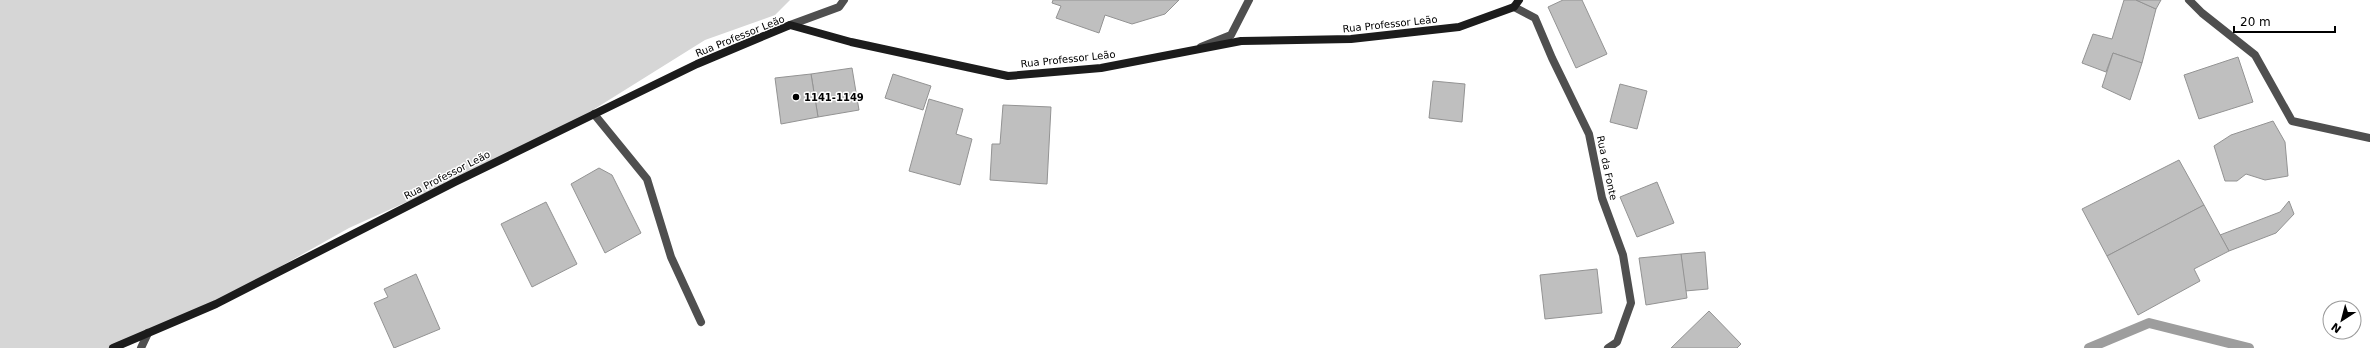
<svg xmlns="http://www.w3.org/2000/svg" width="2370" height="348" font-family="'DejaVu Sans',sans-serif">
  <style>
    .green { fill: #d6d6d6 }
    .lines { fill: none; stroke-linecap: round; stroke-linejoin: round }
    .stream { stroke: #9d9d9d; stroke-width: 10 }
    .building { fill: #bfbfbf; stroke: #939393 }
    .street { stroke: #4f4f4f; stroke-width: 8 }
    .secondary { stroke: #1c1c1c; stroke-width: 8 }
    .poi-dot { fill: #000; stroke: #fff; stroke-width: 1.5 }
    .labels { text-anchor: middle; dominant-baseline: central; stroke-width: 3; stroke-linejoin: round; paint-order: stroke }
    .street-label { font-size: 10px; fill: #000; stroke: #fff }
    .poi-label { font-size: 10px; font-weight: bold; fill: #000; stroke: #fff; text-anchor: start }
  </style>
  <rect width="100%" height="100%" fill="#fff"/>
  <polygon class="green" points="0,0 790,0 775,15 705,40 548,138 349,228 196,314 122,348 0,348"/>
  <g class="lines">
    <polyline class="stream" points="2089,348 2149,323 2249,348"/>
  </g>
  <g class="building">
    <polygon points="1053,0 1179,0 1165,14 1132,24 1105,15 1099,33 1056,18 1061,6 1052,3"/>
    <polygon points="1563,0 1582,0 1607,54 1576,68 1548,7"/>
    <polygon points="2124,0 2136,0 2156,9 2142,63 2113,53 2106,72 2082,63 2093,34 2112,39"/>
    <polygon points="2136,0 2161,0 2156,9"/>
    <polygon points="2113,53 2142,63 2130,100 2102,87"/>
    <polygon points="2238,57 2253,102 2199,119 2184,75"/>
    <polygon points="852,68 859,110 818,117 811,74"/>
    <polygon points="811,74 818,117 781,124 775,78"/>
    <polygon points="893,74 931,86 923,110 885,98"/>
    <polygon points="1433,81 1465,84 1462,122 1429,118"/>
    <polygon points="1620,84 1647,91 1637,129 1610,122"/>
    <polygon points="929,99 963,109 956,134 972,139 960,185 909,171"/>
    <polygon points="1003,105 1051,107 1047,184 990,180 992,144 1000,144"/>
    <polygon points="2273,121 2285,142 2288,176 2265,180 2246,174 2237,181 2225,181 2214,146 2231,135"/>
    <polygon points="2179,160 2204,205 2107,256 2082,209"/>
    <polygon points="599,168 612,175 641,233 605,253 571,184"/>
    <polygon points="1657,182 1674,223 1637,237 1620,197"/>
    <polygon points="2289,201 2294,214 2276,233 2229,251 2220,235 2280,212"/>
    <polygon points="546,202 577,264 532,287 501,224"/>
    <polygon points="2204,205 2229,251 2194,269 2200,281 2138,315 2107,256"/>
    <polygon points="1705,252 1708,289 1685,291 1681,254"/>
    <polygon points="1681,254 1687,298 1646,305 1639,258"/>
    <polygon points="1597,269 1602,313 1545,319 1540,275"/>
    <polygon points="416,274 440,329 394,348 374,303 388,297 384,289"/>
    <polygon points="1709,311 1741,344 1737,348 1671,348"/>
  </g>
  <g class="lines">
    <g class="street">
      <polyline points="2189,0 2202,13 2255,55 2292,121 2370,138"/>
      <polyline points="1514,7 1535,18 1552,58 1589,134 1602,198 1623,255 1631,303 1617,342 1608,348"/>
      <polyline points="790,25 839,7 844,0"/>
      <polyline points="1201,47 1231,35 1249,0"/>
      <polyline points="594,114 647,179 671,257 701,322"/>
      <polyline points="141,348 148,333"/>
    </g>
    <polyline class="secondary" points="113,348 216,304 455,182 697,64 790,25 851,42 1008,76 1101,68 1241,41 1351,39 1459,27 1514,7 1519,0"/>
  </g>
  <circle class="poi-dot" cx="796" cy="97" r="4"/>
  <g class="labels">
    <g class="street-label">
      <text transform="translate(1390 24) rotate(-6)">Rua Professor Leão</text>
      <text transform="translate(740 36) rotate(-22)">Rua Professor Leão</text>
      <text transform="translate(1068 59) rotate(-6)">Rua Professor Leão</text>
      <text transform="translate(1607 168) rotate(78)">Rua da Fonte</text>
      <text transform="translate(447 175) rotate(-27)">Rua Professor Leão</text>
    </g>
    <g class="poi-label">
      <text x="804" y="97">1141-1149</text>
    </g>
  </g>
  <g transform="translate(2342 320) rotate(216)"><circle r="19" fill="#ffffff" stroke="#999999"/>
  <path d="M0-3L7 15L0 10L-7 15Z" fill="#000000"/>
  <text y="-6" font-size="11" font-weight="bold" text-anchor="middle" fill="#000000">N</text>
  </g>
  <path d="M2234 26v6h101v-6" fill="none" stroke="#000000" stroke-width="2"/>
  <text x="2240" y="26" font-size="12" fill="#000000" stroke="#ffffff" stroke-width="3" paint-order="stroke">20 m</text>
</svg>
